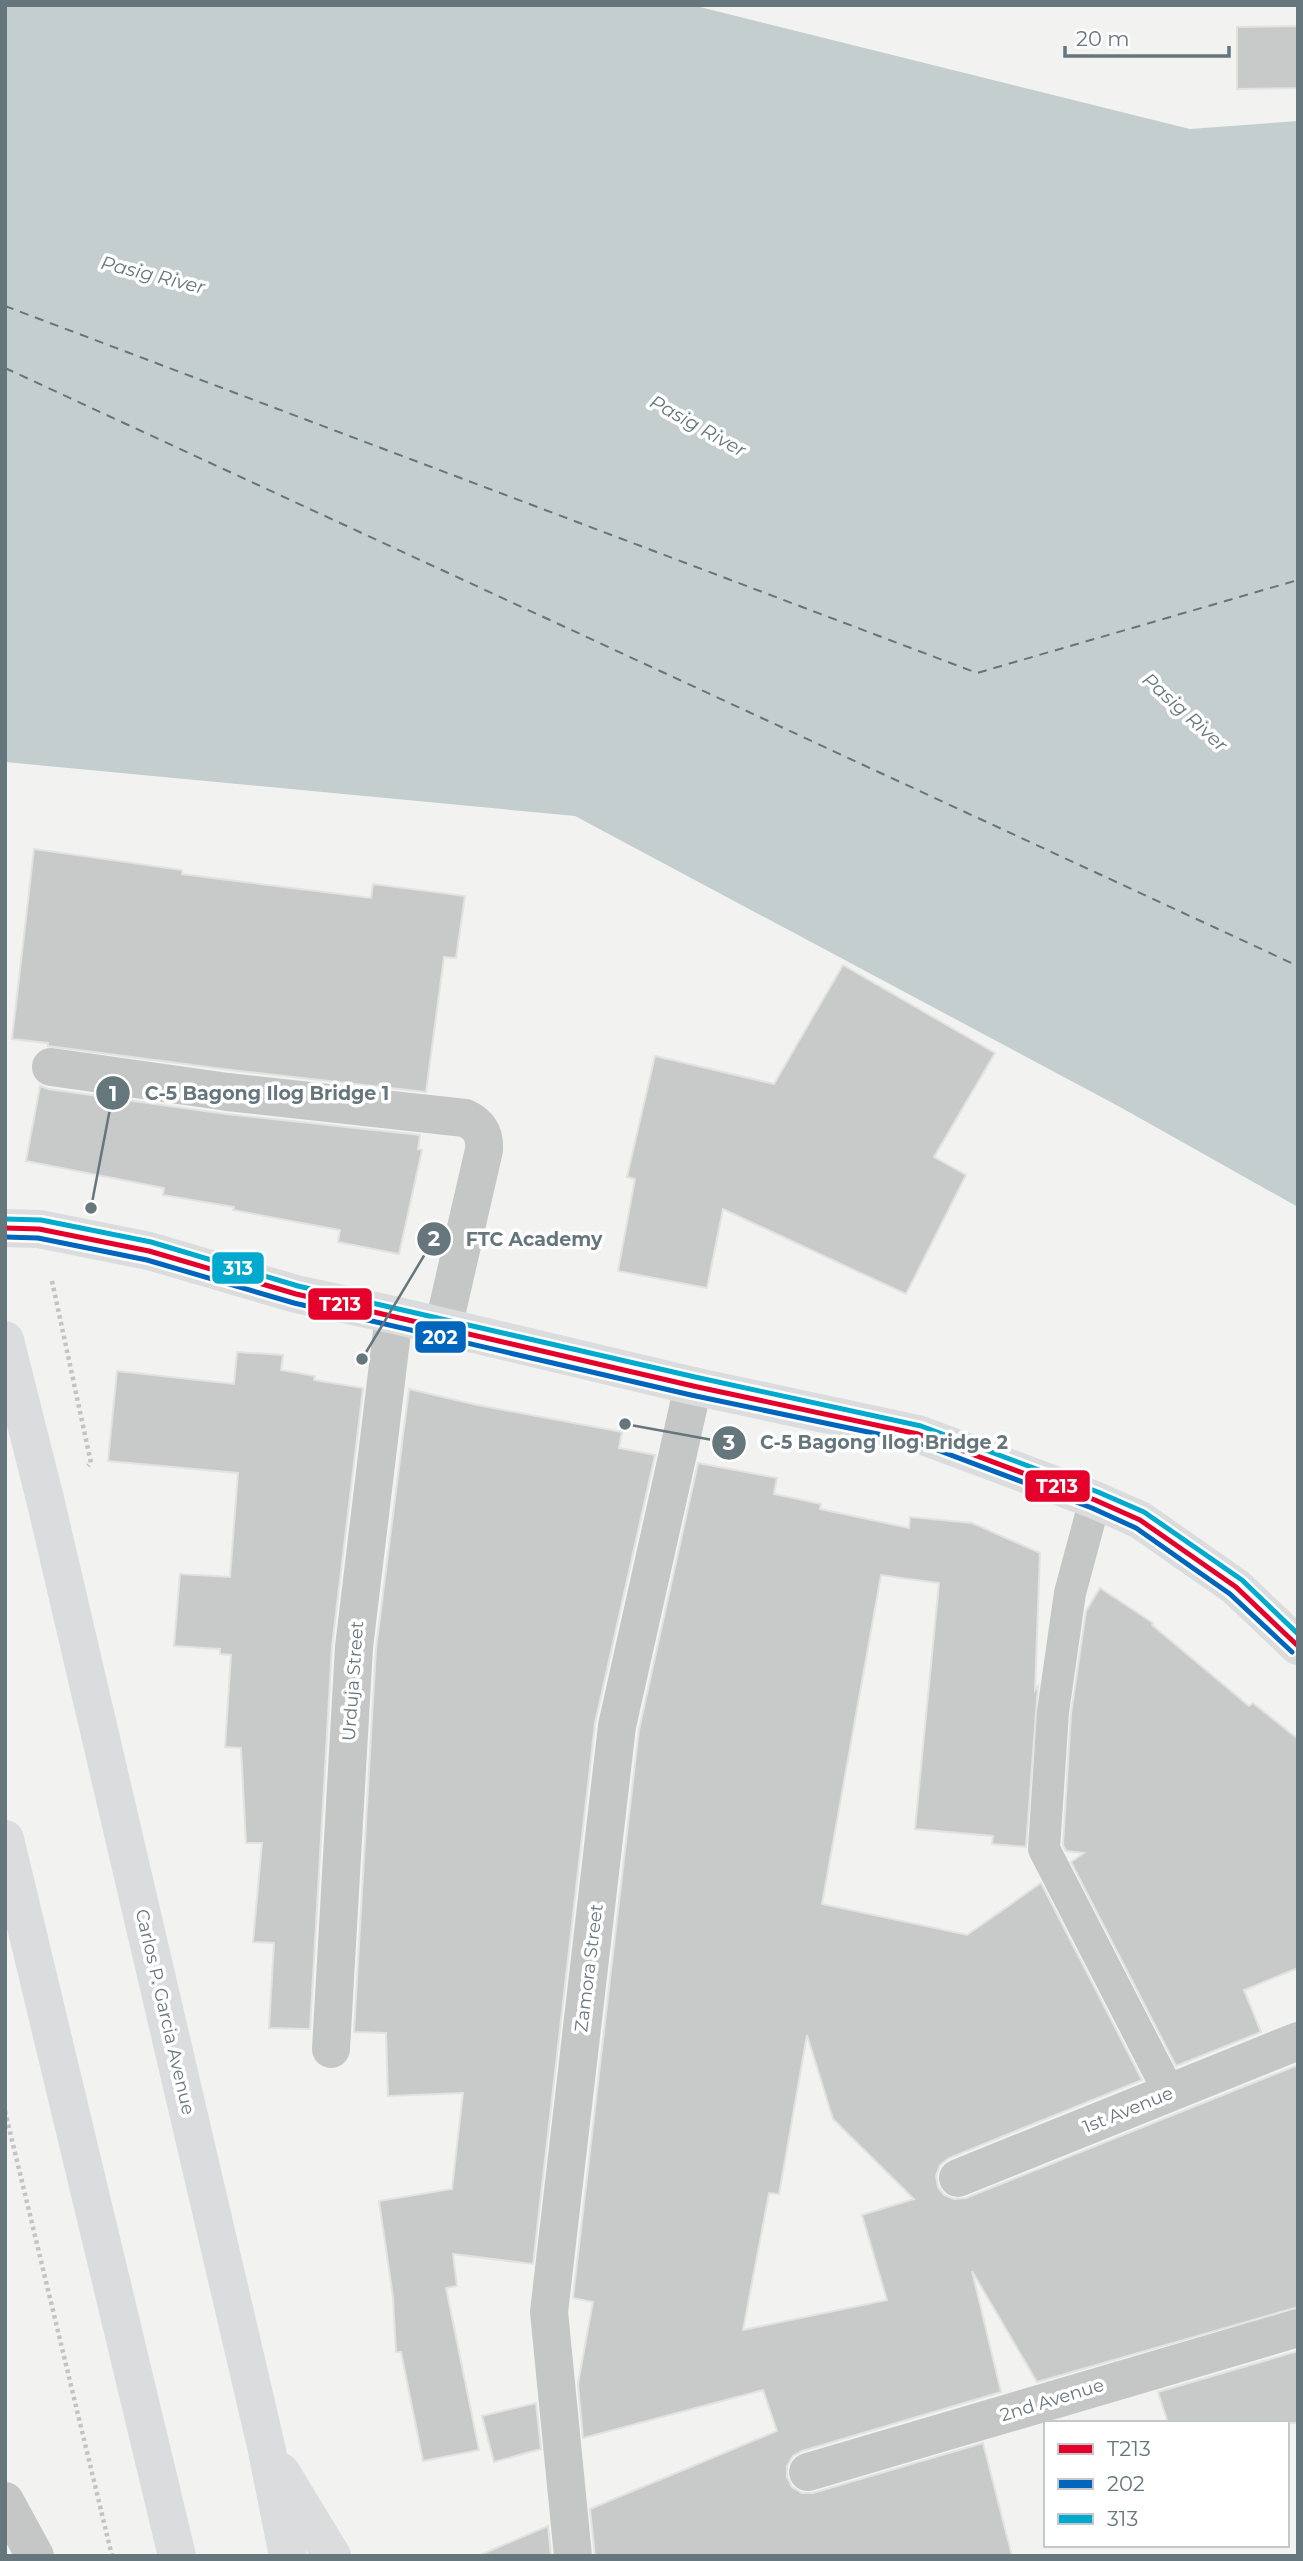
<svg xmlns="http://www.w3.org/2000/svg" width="1303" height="2561" font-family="Montserrat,sans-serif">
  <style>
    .water { fill: #c4cecf }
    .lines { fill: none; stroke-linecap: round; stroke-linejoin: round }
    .ferry { stroke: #62777b; stroke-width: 2; stroke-dasharray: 9 7; stroke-linecap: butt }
    .building { fill: #c8c9c9; stroke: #e2e2e1; stroke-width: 2; fill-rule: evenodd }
    .path { stroke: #c3c4c4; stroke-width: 4.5; stroke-dasharray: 3.5 3.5; stroke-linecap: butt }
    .service { stroke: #c5c6c6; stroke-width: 32 }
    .minor { stroke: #c5c6c6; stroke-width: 38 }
    .secondary { stroke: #dbdcdd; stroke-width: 38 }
    .primary { stroke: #dbdcdd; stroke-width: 38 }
    .bus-1-casing { stroke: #fff; stroke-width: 10 }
    .bus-2-casing { stroke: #fff; stroke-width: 10 }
    .bus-3-casing { stroke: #fff; stroke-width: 10 }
    .bus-1 { stroke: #e4002b; stroke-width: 5 }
    .bus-2 { stroke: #0065bd; stroke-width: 5 }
    .bus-3 { stroke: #00a9ce; stroke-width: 5 }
    .labels { text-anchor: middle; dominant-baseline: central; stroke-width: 7; stroke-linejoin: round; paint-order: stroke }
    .street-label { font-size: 18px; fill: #66767d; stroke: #fff }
    .water-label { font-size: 19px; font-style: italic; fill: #62777b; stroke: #fff }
    .leader { fill: none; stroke: #66767d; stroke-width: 2.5 }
    .callout-dot { fill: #66767d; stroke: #fff; stroke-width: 2.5 }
    .mark-label { font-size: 21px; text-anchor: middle; font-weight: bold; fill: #fff }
    .callout-label { font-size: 19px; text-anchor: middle; font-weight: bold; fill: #66767d; stroke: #fff; stroke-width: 7; stroke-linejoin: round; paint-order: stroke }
    .line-badge { stroke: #fff; stroke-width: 2.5 }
    .badge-label { font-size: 19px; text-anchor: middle; font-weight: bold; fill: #fff }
  </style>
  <rect width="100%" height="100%" fill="#f2f2f1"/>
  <polygon class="water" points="5,5 692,5 1190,129 1298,121 1298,1207 1120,1107 575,816 5,762"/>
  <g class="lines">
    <g class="ferry">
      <polyline points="5,306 977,673 1298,580"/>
      <polyline points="5,368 1298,966"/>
    </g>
  </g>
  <g class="building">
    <polygon points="1298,26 1298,88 1237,89 1237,27"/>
    <polygon points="34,849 182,870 182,874 371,898 373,884 465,896 456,958 444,957 426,1092 231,1070 48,1046 48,1043 12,1039"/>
    <polygon points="843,965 995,1053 934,1157 966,1175 906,1294 723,1209 707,1288 618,1271 635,1179 627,1177 655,1056 774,1084"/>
    <polygon points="40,1086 48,1089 226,1114 420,1135 418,1149 422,1150 399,1254 338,1242 340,1230 233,1210 234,1207 163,1195 164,1188 26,1161"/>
    <polygon points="237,1352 283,1355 281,1370 315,1376 314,1380 363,1388 332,1646 310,2029 269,2028 274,1943 253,1942 262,1843 246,1843 241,1748 225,1747 231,1655 220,1654 220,1649 174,1646 180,1574 230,1577 238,1473 108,1461 117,1371 234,1384"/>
    <polygon points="409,1389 477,1405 622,1432 619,1448 655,1455 595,1723 533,2264 453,2254 457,2286 446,2288 479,2450 423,2461 401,2352 396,2352 393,2297 379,2201 452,2189 463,2093 388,2096 386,2033 354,2032 376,1649"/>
    <path d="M 698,1463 L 777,1478 L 774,1494 L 821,1504 L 820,1509 L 909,1528 L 910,1517 L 972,1523 L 1040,1553 L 1035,1690 L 1038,1686 L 1026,1847 L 992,1844 L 993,1836 L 915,1829 L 939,1583 L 881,1575 L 822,1904 L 967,1935 L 1041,1883 L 1142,2080 L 949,2158 L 940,2165 L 936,2176 L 938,2187 L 944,2195 L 954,2199 L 966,2198 L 1298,2065 L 1298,2307 L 1037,2382 L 972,2271 L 1001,2392 L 802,2451 L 793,2456 L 787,2466 L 787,2477 L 792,2487 L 802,2493 L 813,2493 L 983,2443 L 1012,2556 L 595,2556 L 590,2509 L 777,2431 L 763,2390 L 583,2438 L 578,2384 L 593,2302 L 573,2298 L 639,1730 ZM 807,2035 L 833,2119 L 914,2199 L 862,2215 L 887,2300 L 743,2330 L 769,2193 L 779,2194 Z"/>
    <polygon points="1100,1588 1153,1623 1152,1625 1249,1706 1253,1703 1298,1739 1298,1968 1244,1990 1261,2032 1176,2066 1071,1862 1084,1853 1066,1851 1063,1845 1071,1714 1086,1611"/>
    <polygon points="1298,2351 1298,2423 1168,2423 1158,2392"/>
    <polygon points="536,2403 541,2449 494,2462 482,2416"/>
    <polygon points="548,2526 551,2556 480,2556 480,2555"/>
  </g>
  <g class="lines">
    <g class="path">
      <polyline points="52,1281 91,1463 88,1466"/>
      <polyline points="5,2111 112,2556"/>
    </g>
    <polyline class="service" points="1095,1500 1070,1593 1053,1712 1044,1849 1170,2094"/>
    <g class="minor">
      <path d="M 51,1067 L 228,1092 L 465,1118 C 480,1125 485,1134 484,1150 L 443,1328"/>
      <polyline points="331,2049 354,1647 394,1315"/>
      <polyline points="958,2178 1298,2041"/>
      <polyline points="808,2472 1298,2328"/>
      <polyline points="5,2501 35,2556"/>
      <polyline points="573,2556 549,2312 617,1726 693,1386"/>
    </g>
    <polyline class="secondary" points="5,1228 39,1229 149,1251 296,1294 394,1315 693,1386 918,1434 1095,1500 1140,1520 1236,1587 1298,1646"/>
    <g class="primary">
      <polyline points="5,1340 46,1503 266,2446 288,2556"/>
      <polyline points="5,1839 177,2556"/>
      <polyline points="281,2472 332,2556"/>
    </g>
    <g class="bus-1-casing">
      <polyline id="bus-1" points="5,1228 39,1229 149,1251 296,1294 693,1386 918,1434 1095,1500 1140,1520 1236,1587 1298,1646"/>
    </g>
    <g class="bus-2-casing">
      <polyline id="bus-2" points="5,1237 38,1238 147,1260 294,1303 691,1395 916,1442 1092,1508 1136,1528 1230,1594 1292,1652"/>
    </g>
    <g class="bus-3-casing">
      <polyline id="bus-3" points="5,1219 41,1220 151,1242 298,1286 695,1377 921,1426 1098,1492 1144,1512 1242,1580 1298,1634"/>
    </g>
    <use href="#bus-1" class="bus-1"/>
    <use href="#bus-2" class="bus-2"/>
    <use href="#bus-3" class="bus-3"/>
  </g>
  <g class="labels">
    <g class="street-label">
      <text transform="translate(353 1681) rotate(-86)">Urduja Street</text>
      <text transform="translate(589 1968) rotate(-83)">Zamora Street</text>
      <text transform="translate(165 2012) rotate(77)">Carlos P. Garcia Avenue</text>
      <text transform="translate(1128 2110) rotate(-22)">1st Avenue</text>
      <text transform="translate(1052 2400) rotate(-17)">2nd Avenue</text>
    </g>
    <g class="water-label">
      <text transform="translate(153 275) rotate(14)">Pasig River</text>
      <text transform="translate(698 426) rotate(29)">Pasig River</text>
      <text transform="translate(1185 712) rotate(42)">Pasig River</text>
    </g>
  </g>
  <path class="leader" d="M91 1208L113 1093M362 1359L434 1239M625 1424L729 1443"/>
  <g class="callout-dot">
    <circle cx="91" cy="1208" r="7"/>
    <circle cx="362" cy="1359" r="7"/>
    <circle cx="625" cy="1424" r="7"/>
    <circle cx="113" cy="1093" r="18"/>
    <circle cx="434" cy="1239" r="18"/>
    <circle cx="729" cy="1443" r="18"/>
  </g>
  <g class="mark-label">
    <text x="113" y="1101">1</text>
    <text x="434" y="1246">2</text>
    <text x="729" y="1450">3</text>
  </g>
  <g class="callout-label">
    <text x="267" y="1100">C-5 Bagong Ilog Bridge 1</text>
    <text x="534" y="1246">FTC Academy</text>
    <text x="884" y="1449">C-5 Bagong Ilog Bridge 2</text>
  </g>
  <g class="line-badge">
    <rect x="211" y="1251" width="54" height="34" rx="7" fill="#00a9ce"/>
    <rect x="307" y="1287" width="66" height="34" rx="7" fill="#e4002b"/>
    <rect x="414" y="1320" width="53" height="34" rx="7" fill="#0065bd"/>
    <rect x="1024" y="1469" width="67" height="34" rx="7" fill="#e4002b"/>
  </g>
  <g class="badge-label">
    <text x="238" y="1275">313</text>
    <text x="340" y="1311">T213</text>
    <text x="440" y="1344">202</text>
    <text x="1057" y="1493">T213</text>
  </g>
  <rect width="1303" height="2561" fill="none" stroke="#66767d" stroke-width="14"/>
  <rect x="1044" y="2421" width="245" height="126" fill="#ffffff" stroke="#c2c8cb" stroke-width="2"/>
  <rect x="1058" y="2444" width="35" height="10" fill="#e4002b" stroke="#c2c8cb" stroke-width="2"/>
  <text x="1107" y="2456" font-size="21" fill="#66767d">T213</text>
  <rect x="1058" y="2479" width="35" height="10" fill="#0065bd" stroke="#c2c8cb" stroke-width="2"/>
  <text x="1107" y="2491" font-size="21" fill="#66767d">202</text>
  <rect x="1058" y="2514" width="35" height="10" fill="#00a9ce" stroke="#c2c8cb" stroke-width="2"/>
  <text x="1107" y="2526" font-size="21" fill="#66767d">313</text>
  <path d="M1065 46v10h164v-10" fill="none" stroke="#66767d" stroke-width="3.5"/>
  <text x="1076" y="46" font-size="21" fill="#66767d" stroke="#ffffff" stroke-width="5" paint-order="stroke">20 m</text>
</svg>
